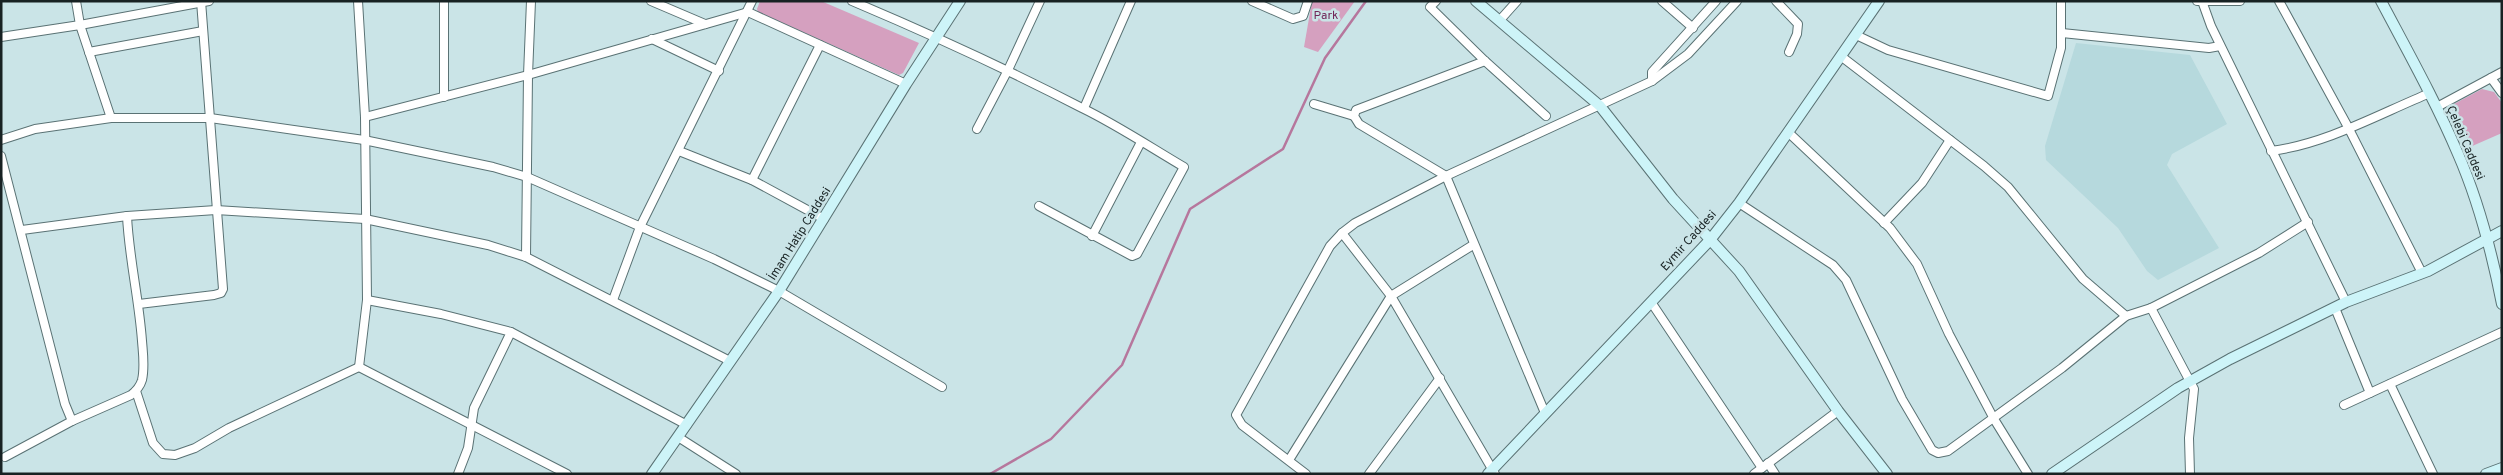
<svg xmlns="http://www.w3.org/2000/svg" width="2503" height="475" font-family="Overpass,sans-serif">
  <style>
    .built { fill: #b6d9dd }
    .green { fill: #d5a0bf }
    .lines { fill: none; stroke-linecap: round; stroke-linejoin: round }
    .stream { stroke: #b6779d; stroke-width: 2.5 }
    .street-casing { stroke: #5a7274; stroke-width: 10 }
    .secondary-casing { stroke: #5a7274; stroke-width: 12 }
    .street { stroke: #fff; stroke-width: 8 }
    .secondary { stroke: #cdf4f8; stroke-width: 10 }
    .labels { text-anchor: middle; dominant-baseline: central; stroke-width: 5; stroke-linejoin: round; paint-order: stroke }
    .park-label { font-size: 12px; fill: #712558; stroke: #cae4e7 }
    .street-label { font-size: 12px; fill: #182223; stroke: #cae4e7 }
  </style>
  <rect width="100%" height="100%" fill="#cae4e7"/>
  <polygon class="built" points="2076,43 2190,55 2227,124 2172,154 2167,165 2219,248 2158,280 2147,271 2118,228 2046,160 2045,146"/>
  <g class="green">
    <polygon points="760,1 821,1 919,43 903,73 899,75 758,12 757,9"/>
    <polygon points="1312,1 1355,1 1318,52 1304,47"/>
    <polygon points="2482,89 2494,92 2502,103 2502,133 2470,147 2465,144 2450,113 2454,104"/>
  </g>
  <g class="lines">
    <polyline class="stream" points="990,474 1051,439 1122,365 1190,209 1283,149 1325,58 1366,1"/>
    <g class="street-casing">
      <g id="street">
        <polyline points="76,1 80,25 111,118"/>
        <polyline points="358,1 365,117 367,300 359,367"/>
        <polyline points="651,1 705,24"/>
        <path d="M 852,1 C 930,34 1007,69 1082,108 C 1117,125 1150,147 1184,167 L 1137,254 L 1132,256 L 1039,206"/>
        <polyline points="1252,1 1293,19 1303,16 1308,1"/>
        <polyline points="1436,1 1430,7 1485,61 1546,116"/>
        <polyline points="1662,1 1693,28"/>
        <polyline points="1776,1 1798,24 1797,34 1789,52"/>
        <polyline points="2197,1 2240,1"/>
        <polyline points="2202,1 2211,26 2346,302"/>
        <polyline points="2279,1 2348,127 2422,273"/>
        <polyline points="1500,20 1517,1"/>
        <polyline points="2062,33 2209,48 2220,46"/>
        <polyline points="1856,35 1888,50 2048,96 2061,48 2061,1"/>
        <polyline points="1,37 80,25 209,1"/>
        <polyline points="652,39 719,71"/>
        <polyline points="89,52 203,31"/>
        <polyline points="1842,57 1984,166 2008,187 2083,279 2126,316"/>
        <polyline points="1485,61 1356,110 1354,116 1359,124 1446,176 1545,413"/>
        <polyline points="2491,78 2502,93"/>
        <polyline points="1652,81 1652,72 1716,1"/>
        <polyline points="444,97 444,1"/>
        <polyline points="1314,104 1354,116"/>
        <polyline points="2437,107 2502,72"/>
        <polyline points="1084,108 1131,1"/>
        <polyline points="365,117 528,75 748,12 906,84"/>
        <polyline points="977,129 1008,70 1040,1"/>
        <polyline points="1789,133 1890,228 1917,264 1949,334 1994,419 2028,474"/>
        <polyline points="1,140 35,129 111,118 210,118 364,140 493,167 527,177 714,259 779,291 942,387"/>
        <polyline points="679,151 752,180 824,219"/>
        <path d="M 2271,151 C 2326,144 2379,114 2430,93"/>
        <polyline points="1,156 65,404 72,421"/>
        <polyline points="752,180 820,45"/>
        <polyline points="1739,203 1833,265 1846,280 1902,399 1932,450 1938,453 1948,451 2062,368 2126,316 2151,308 2259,253 2308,222"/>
        <polyline points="1884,223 1922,183 1950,140"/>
        <polyline points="22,230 127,216 216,210 365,219 488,245 526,257 730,361"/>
        <polyline points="1342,233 1391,296 1495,474"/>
        <polyline points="1092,236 1141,142"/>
        <polyline points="526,257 528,75 531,1"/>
        <polyline points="367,300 441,314 511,332 687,425"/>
        <polyline points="613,300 640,227 752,1"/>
        <polyline points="1651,302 1762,468"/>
        <polyline points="139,304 214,295 221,293 223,289 201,1"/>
        <polyline points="2151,308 2194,389 2189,438 2190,474"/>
        <polyline points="2335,308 2370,393"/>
        <polyline points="359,367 567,474"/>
        <polyline points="2390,384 2433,474"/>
        <polyline points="136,391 153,443 163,454 175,455 195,448 229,428 359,367"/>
        <polyline points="2344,405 2502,332"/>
        <polyline points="678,437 736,474"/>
        <path d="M 5,457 L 72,421 L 131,395 C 136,391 140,387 142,380 C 145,367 143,354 142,341 C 139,299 129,258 127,216"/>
        <polyline points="1289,460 1391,296 1473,245"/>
        <polyline points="1768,463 1775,474"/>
        <polyline points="458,474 468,448 474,408 511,332"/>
        <polyline points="1306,474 1242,425 1236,415 1330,246 1342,233 1355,223 1446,176 1652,81 1688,54 1737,1"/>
        <polyline points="1369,474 1440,378"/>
        <polyline points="1754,474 1838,411"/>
      </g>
    </g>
    <g class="secondary-casing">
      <g id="secondary">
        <polyline points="1476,1 1600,106 1673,199 1739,271 1838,411 1887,474"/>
        <path d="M 2381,1 C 2408,52 2436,102 2458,154 C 2479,202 2492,253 2502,304"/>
        <polyline points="652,474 779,291 906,84 960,1"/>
        <polyline points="1488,474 1710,240 1739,203 1879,1"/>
        <polyline points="2052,474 2178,388 2230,359 2346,302 2428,271 2502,231"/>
        <polyline points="2486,474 2502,468"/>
      </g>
    </g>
    <use href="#street" class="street"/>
    <use href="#secondary" class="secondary"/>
  </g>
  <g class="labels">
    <g class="park-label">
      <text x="1326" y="16">Park</text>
    </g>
    <g class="street-label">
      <text transform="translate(2465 143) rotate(67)">Çelebi Caddesi</text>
      <text transform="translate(800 234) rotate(-58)">İmam Hatip Caddesi</text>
      <text transform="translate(1689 241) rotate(-48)">Eymir Caddesi</text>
    </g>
  </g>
  <rect width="2503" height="475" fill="none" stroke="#182223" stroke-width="5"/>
</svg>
